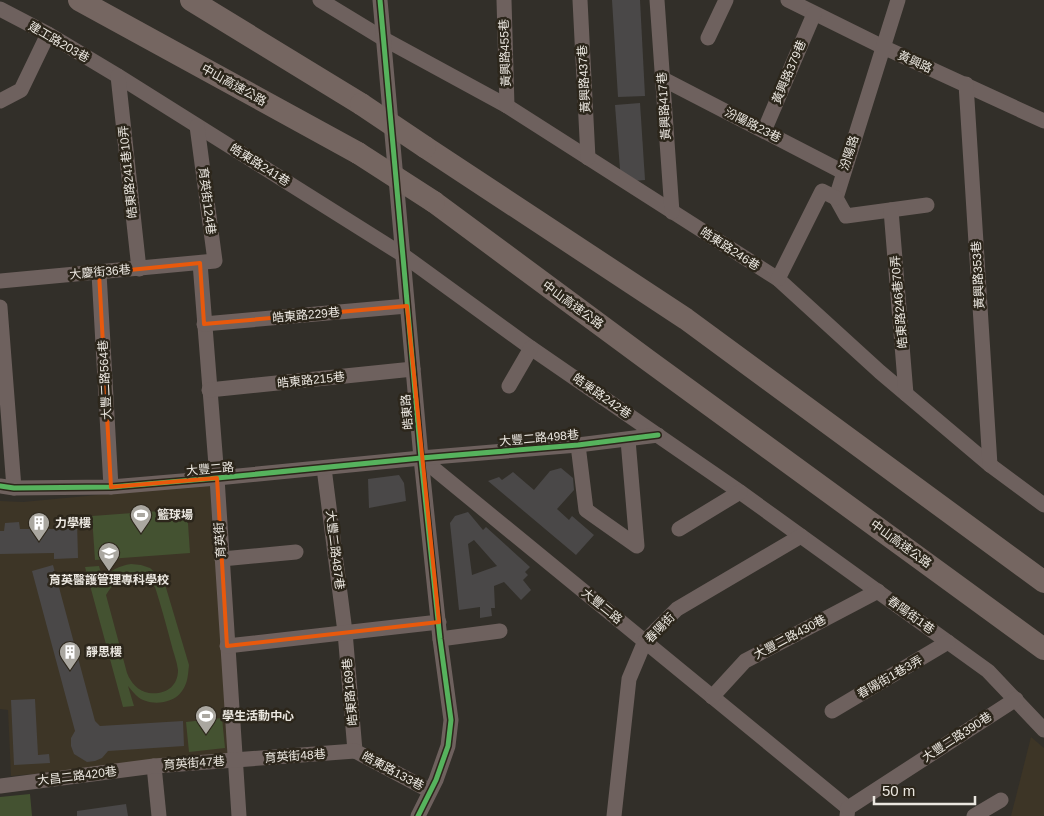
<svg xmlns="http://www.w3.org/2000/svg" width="1044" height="816" font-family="Helvetica,'Noto Sans TC',sans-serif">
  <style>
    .built { fill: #3d3526 }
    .green { fill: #445231; fill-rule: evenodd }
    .building { fill: #4a4848; fill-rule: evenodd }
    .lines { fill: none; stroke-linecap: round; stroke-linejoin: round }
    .minor { stroke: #6e615e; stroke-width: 15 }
    .highway { stroke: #756661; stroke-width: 22 }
    .highway-bridge { stroke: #756661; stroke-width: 22 }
    .cycleway-casing { stroke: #2c261b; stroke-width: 8 }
    .cycleway { stroke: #56b35d; stroke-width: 5 }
    .marked { fill: none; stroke: #e8590c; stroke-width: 4; stroke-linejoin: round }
    .labels { text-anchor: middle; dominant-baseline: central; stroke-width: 5; stroke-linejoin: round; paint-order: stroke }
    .street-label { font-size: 12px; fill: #ebe7e0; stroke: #2c261b }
    .poi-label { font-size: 12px; font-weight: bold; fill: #ebe7e0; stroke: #2c261b; text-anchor: start }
  </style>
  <rect width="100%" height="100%" fill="#322f29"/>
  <g class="built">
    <polygon points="213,484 231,757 11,776 8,710 0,709 0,501 23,502"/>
    <polygon points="1031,737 1044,748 1044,816 1011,816"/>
  </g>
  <g class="green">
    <polygon points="187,509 190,553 95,560 92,516"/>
    <path d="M 131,564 L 141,565 L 150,568 L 164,581 L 189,665 C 188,674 188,683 182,691 C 175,702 157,705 146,701 C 138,699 133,692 128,686 L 134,706 L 123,707 L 85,567 L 99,566 L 103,580 C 110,570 119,566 131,564 ZM 132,576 L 143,578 L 155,587 C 161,606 166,624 171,643 C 173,652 177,661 178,670 C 178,687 165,695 149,693 C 138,691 131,683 127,673 L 106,595 C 112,584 120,579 132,576 Z"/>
    <polygon points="222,718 225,748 189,752 186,722"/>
    <polygon points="30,794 32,816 0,816 0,797"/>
  </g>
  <g class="building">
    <polygon points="612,0 640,0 645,96 618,97"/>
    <polygon points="640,103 645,180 621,182 615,105"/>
    <polygon points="561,468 573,478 574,490 557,509 569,520 572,516 594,535 576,555 488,481 499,477 502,480 513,472 534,490 550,471"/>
    <polygon points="399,475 404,483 406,501 369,508 368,479"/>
    <path d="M 468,512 L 483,530 L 486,527 L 530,567 L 525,572 L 528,575 L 523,580 L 531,590 L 521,600 L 504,582 L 494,586 L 495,608 L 491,608 L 492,616 L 480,618 L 480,607 L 459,610 L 450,523 L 455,516 ZM 474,540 L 497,566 L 472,575 L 468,544 Z"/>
    <polygon points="19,522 20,529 55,529 55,522 77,522 78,558 54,559 54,553 0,554 0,531 4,531 5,523"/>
    <polygon points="53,565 95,721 100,726 183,721 184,746 108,751 102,758 95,761 87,762 74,754 71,746 71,738 75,731 32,571"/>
    <polygon points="35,699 38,755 49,754 50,763 14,765 11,700"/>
    <polygon points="126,804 128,816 77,816 77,811"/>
  </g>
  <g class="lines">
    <g class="minor">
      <polyline points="320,0 384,39 507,106 778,279 880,372 990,465 1044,505"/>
      <polyline points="380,0 421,458 440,639 451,720 448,746 436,780 418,816"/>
      <polyline points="504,0 507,106"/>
      <polyline points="580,0 588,158"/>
      <polyline points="657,0 672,212"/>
      <polyline points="788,0 883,47 1044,121"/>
      <polyline points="0,9 48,34 118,76 403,255 531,348 740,492 988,671 1044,730"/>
      <polyline points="708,38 726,0"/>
      <polyline points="118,76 139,269"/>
      <polyline points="663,79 843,172"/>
      <polyline points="966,84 990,465"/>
      <polyline points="0,101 21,90 48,34"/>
      <polyline points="764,131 814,14"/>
      <polyline points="836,198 898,0"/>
      <polyline points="836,198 846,216 927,205"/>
      <polyline points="891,210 906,394"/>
      <polyline points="200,263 217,478 239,816"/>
      <polyline points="99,273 111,487"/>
      <polyline points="778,279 822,191 836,198"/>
      <polyline points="0,281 215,261 197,126"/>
      <polyline points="0,307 14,488"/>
      <polyline points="204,324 407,306"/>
      <polyline points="509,386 531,348"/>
      <polyline points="209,390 413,369"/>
      <polyline points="578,445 586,510 637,546 628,440"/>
      <polyline points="421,458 848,808 847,816"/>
      <polyline points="324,468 345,632 355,751"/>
      <polyline points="0,486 14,488 111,487 217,478 421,458 578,445 658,435"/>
      <polyline points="679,529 740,492"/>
      <polyline points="222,559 296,552"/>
      <polyline points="440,639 500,631"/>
      <polyline points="227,646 439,622"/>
      <polyline points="712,697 745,661 878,591"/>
      <polyline points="832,711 948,642"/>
      <polyline points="355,751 430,791"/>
      <polyline points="154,766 159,816"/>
      <polyline points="0,786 154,766 355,751"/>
      <polyline points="848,808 1016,699"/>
      <polyline points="614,816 629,679 645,641 677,609 801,536"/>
      <polyline points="974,816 1001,800"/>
    </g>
    <g class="highway">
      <polyline points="79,0 358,153"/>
      <polyline points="191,0 361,104"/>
      <polyline points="425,147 686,319 1044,582"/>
      <polyline points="434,202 649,361 1044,649"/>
    </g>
    <g class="highway-bridge">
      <polyline points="361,104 425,147"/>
      <polyline points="358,153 434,202"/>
    </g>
    <g class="cycleway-casing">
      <g id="cycleway">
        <polyline points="380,0 421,458 440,639 451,720 448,746 436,780 418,816"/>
        <polyline points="0,486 14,488 111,487 217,478 421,458 578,445 658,435"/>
      </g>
    </g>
    <use href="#cycleway" class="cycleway"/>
  </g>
  <path class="marked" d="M 200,263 L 204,324 L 407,306 L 439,622 L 227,646 L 217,478 L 111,487 L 99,273 Z"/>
  <defs>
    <g id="stadium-pin" transform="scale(1.125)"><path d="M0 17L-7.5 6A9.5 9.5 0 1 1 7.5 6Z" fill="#aaa7a0" stroke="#2c261b"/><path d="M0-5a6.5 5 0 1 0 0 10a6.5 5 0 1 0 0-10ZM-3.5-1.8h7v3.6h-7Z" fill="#fff"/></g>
    <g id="building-pin" transform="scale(1.125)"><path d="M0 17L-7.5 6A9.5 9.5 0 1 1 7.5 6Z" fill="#aaa7a0" stroke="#2c261b"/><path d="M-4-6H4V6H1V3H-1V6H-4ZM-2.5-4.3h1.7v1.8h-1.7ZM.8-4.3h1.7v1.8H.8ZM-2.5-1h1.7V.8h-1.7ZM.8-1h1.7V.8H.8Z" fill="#fff"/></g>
    <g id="school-pin" transform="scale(1.125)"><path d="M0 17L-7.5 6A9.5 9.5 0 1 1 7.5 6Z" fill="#aaa7a0" stroke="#2c261b"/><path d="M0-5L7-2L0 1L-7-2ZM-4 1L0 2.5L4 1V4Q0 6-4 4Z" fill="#fff"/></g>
  </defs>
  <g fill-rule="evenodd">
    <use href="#stadium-pin" x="141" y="515"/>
    <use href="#building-pin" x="39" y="523"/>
    <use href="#school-pin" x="109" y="553"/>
    <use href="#building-pin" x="70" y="652"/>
    <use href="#stadium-pin" x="206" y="716"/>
  </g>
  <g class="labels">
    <g class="street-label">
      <text transform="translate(59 42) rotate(30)">建工路203巷</text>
      <text transform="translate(505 53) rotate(-92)">黃興路455巷</text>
      <text transform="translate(915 62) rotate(24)">黃興路</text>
      <text transform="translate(789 72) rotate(-67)">黃興路379巷</text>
      <text transform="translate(584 79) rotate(-93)">黃興路437巷</text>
      <text transform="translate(234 85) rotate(29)">中山高速公路</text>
      <text transform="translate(664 106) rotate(-94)">黃興路417巷</text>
      <text transform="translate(753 125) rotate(27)">汾陽路23巷</text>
      <text transform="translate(849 153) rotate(-72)">汾陽路</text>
      <text transform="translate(260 165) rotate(32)">皓東路241巷</text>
      <text transform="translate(128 172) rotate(-96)">皓東路241巷10弄</text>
      <text transform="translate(207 201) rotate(83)">育英街124巷</text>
      <text transform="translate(730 249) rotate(33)">皓東路246巷</text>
      <text transform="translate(100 272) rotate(-5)">大慶街36巷</text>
      <text transform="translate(978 275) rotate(-93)">黃興路353巷</text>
      <text transform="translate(899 302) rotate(-95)">皓東路246巷70弄</text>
      <text transform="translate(573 305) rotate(36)">中山高速公路</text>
      <text transform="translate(306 315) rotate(-5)">皓東路229巷</text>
      <text transform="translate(105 380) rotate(-93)">大豐二路564巷</text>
      <text transform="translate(311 380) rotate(-6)">皓東路215巷</text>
      <text transform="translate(602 396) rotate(35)">皓東路242巷</text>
      <text transform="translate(407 412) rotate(-95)">皓東路</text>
      <text transform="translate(539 438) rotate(-5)">大豐二路498巷</text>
      <text transform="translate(210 469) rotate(-5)">大豐二路</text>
      <text transform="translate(220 540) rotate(-94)">育英街</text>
      <text transform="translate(901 544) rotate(36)">中山高速公路</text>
      <text transform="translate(335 550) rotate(83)">大豐二路487巷</text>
      <text transform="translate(602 606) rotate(39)">大豐二路</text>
      <text transform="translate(911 615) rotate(36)">春陽街1巷</text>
      <text transform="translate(660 628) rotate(-46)">春陽街</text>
      <text transform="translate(790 637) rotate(-28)">大豐二路430巷</text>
      <text transform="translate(890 677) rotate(-30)">春陽街1巷3弄</text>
      <text transform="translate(350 692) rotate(-95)">皓東路169巷</text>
      <text transform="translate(957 737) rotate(-33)">大豐二路390巷</text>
      <text transform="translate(295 756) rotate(-4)">育英街48巷</text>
      <text transform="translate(194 763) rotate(-4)">育英街47巷</text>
      <text transform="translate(393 771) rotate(28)">皓東路133巷</text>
      <text transform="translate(77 776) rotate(-7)">大昌二路420巷</text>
    </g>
    <g class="poi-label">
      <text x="157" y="515">籃球場</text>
      <text x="55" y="523">力學樓</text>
      <text x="109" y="580" text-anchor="middle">育英醫護管理專科學校</text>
      <text x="86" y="652">靜思樓</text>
      <text x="222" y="716">學生活動中心</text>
    </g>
  </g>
  <path d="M874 796v8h101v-8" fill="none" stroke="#ebe7e0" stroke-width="2.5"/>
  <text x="882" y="796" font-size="15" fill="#ebe7e0" stroke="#2c261b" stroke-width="4" paint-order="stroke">50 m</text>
</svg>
